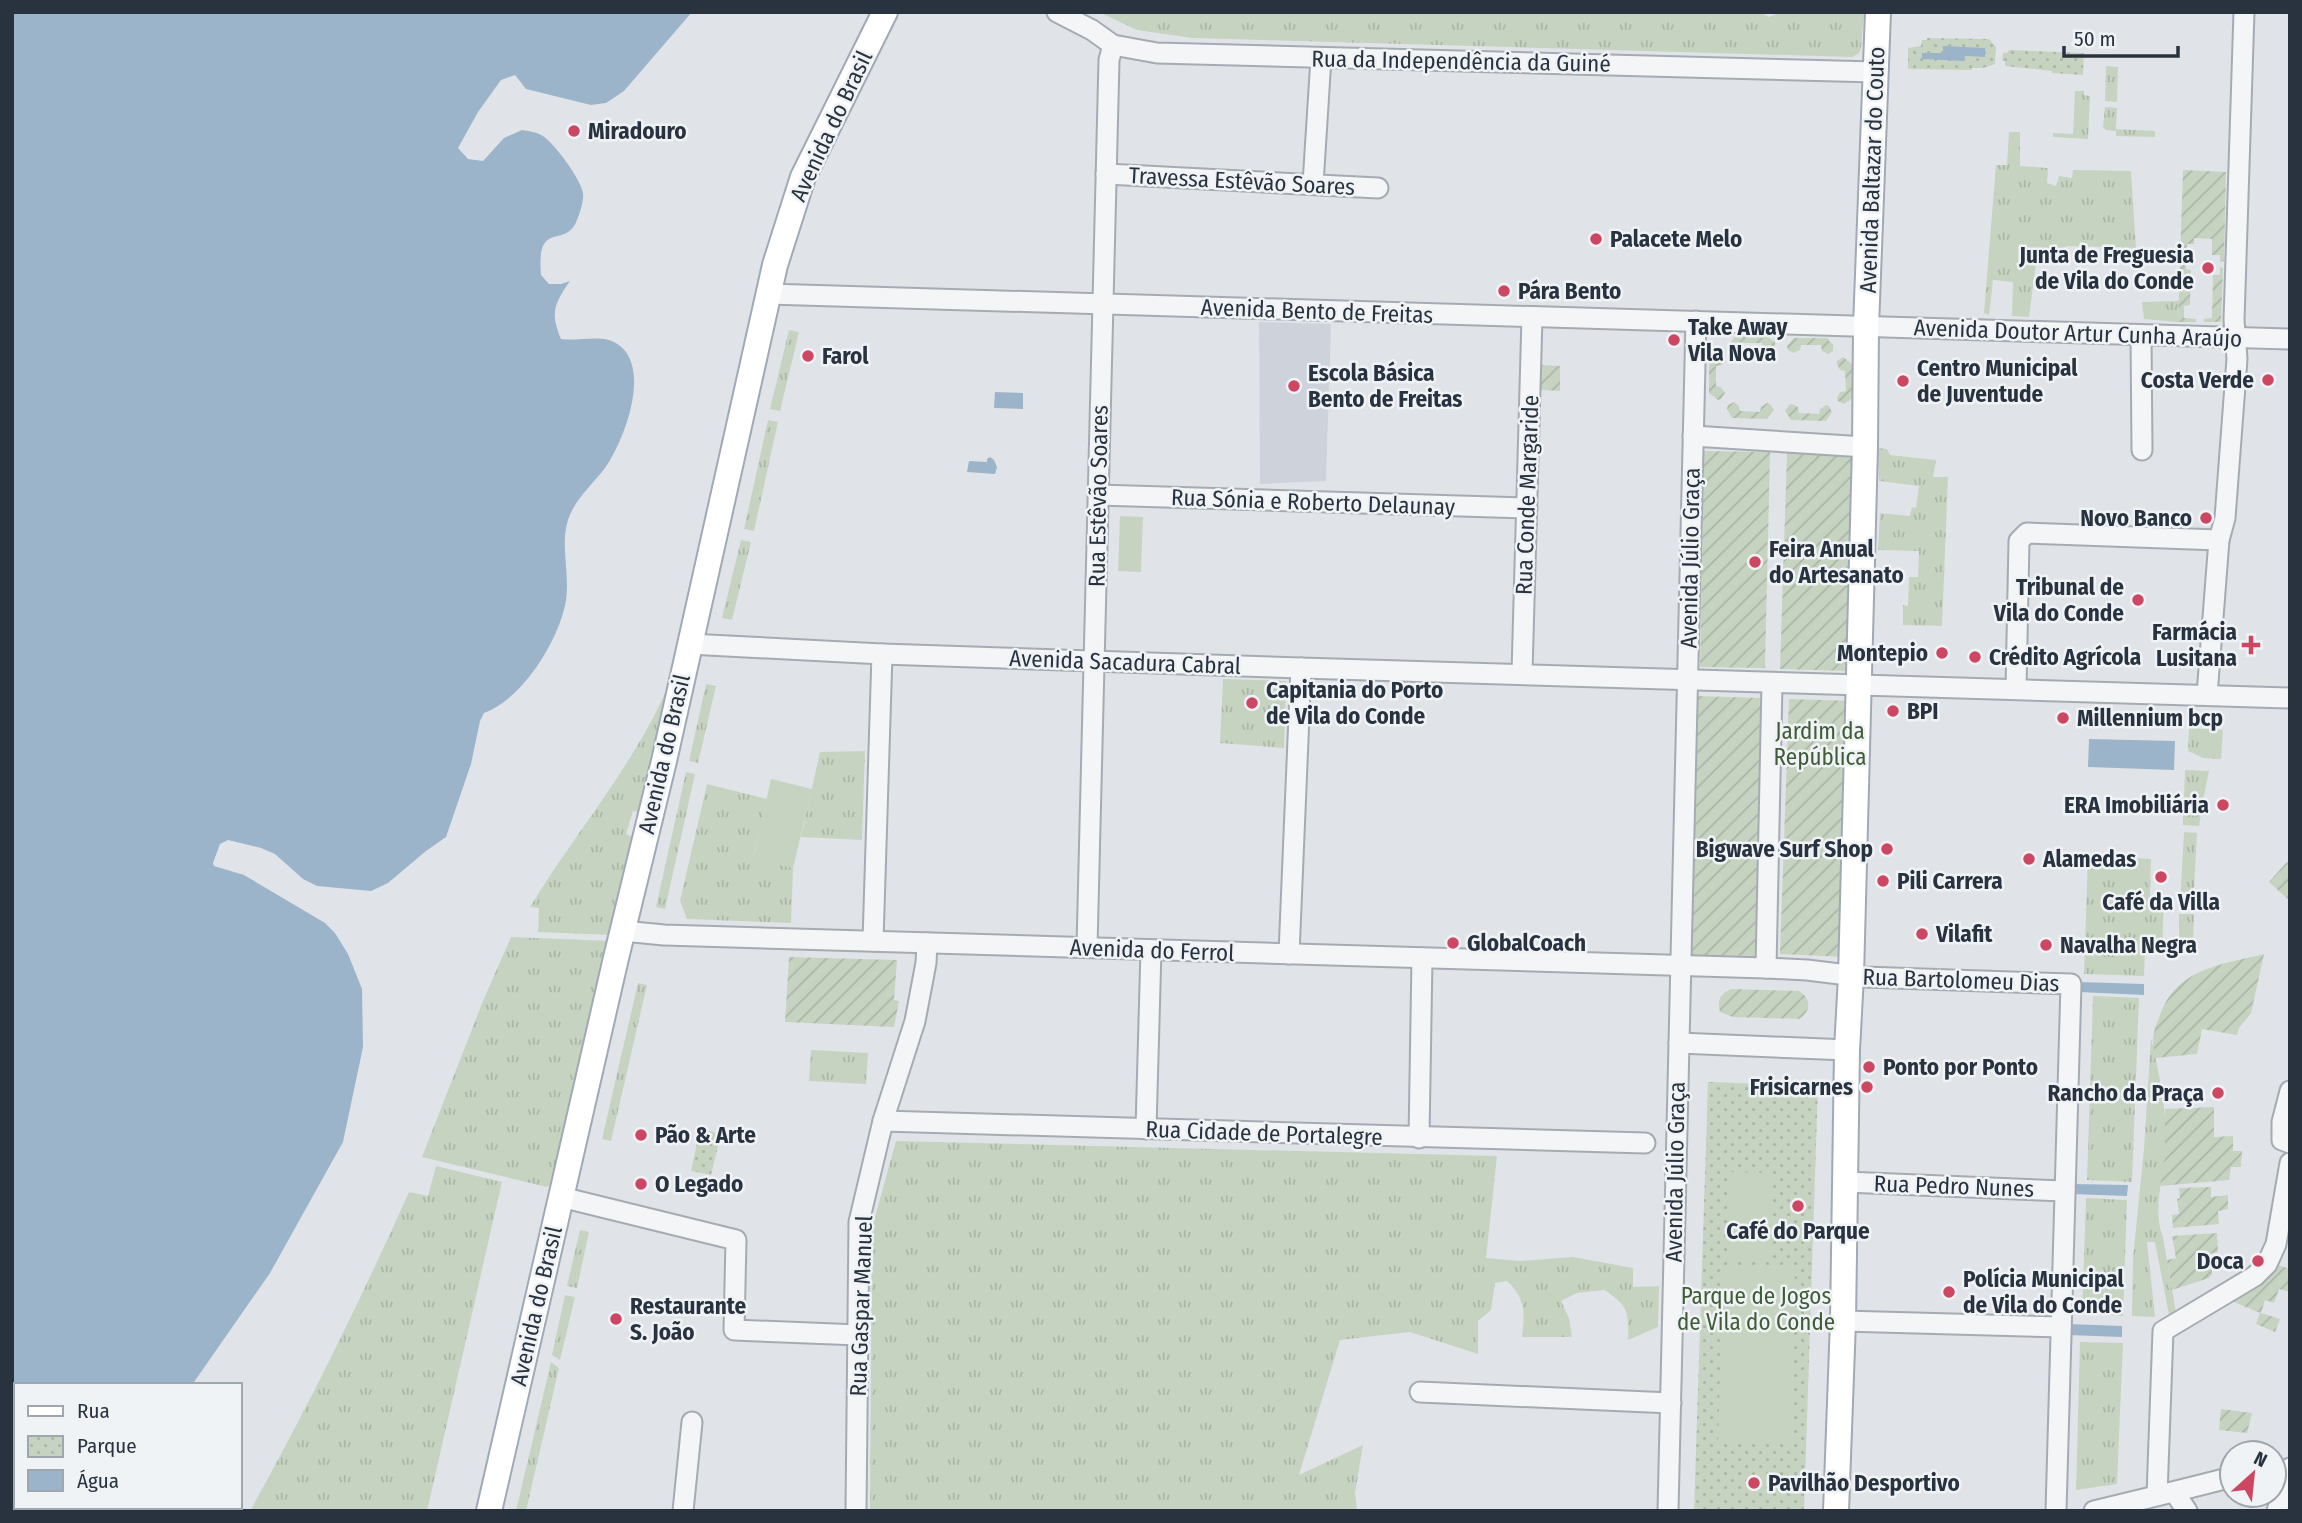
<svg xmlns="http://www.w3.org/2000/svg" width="2302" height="1523" font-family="'Fira Sans Condensed',sans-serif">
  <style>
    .built { fill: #ced3db }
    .grass { fill: url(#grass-tufts) }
    .park { fill: url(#park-dots) }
    .garden { fill: url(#garden-furrows) }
    .pitch { fill: #c7d3c1 }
    .water { fill: #9cb4c9 }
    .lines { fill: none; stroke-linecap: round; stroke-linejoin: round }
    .minor-casing { stroke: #a5abb3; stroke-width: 23 }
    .major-casing { stroke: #a0a9b5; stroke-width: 28 }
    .minor { stroke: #f3f5f7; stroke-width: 19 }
    .major { stroke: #fff; stroke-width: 24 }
    .poi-dot { fill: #cd4763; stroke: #f0f3f6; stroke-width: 2.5 }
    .labels { text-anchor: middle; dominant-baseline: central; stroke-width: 5; stroke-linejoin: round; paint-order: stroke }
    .street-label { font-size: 23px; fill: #293340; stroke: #f0f3f6 }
    .poi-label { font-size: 23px; font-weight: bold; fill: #293340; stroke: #f0f3f6; text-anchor: start }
    .park-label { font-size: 23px; fill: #405c36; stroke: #f0f3f6 }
  </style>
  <defs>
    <pattern id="grass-tufts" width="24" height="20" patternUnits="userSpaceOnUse" patternTransform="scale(1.75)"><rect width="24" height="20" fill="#c7d3c1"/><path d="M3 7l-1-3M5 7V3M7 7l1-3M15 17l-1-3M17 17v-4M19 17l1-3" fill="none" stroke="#abb6a7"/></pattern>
    <pattern id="park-dots" width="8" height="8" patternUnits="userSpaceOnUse" patternTransform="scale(1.75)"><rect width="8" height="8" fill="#c7d3c1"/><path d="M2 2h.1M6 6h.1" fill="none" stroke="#abb6a7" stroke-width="1.8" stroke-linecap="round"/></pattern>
    <pattern id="garden-furrows" width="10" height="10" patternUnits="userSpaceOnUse" patternTransform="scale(1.75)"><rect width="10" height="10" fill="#c7d3c1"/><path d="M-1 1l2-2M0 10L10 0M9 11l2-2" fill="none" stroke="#abb6a7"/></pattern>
  </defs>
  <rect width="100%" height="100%" fill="#e0e4e9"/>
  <polygon class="built" points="1259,322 1331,324 1326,481 1260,484"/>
  <g class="grass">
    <polygon points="1099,12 1760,12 1769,17 1781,12 1864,12 1861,49 1858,54 1852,57 1192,38 1137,30"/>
    <polygon points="2106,66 2118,67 2117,102 2105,101"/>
    <polygon points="2075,91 2084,91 2084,95 2090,96 2088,139 2053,137 2053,133 2073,134"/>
    <polygon points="2105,107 2117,108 2116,129 2155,131 2155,137 2116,136 2116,131 2106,130 2103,127"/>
    <polygon points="2009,132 2020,132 2020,166 2048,168 2047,183 2056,186 2059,176 2072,178 2073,170 2131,171 2136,248 2067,246 2052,253 2038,248 2029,317 2012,316 2013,282 1993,280 1989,315 1984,313 1996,165 2007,165"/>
    <polygon points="2179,301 2178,322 2144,319 2142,302"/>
    <polygon points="789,330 799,332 780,411 770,409"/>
    <polygon points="768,420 778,422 754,531 744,529"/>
    <polygon points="1878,448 1887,449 1890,455 1936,460 1933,477 1948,477 1942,626 1903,625 1903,605 1908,606 1909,577 1918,577 1919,551 1878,550 1880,513 1910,516 1912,507 1916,508 1919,486 1879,481"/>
    <polygon points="741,540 751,542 732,620 722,618"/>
    <polygon points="1223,679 1286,681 1284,748 1220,743"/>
    <polygon points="706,684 716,686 698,763 689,761"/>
    <path d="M 667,689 L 639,812 L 633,811 L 626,834 L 633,837 L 611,935 L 538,932 L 539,908 L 530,907 C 575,833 632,768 667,689 Z"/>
    <polygon points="2189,728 2223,730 2221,759 2203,758 2188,751"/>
    <polygon points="865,751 862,840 801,837 820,752"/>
    <polygon points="2185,770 2209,771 2203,800 2184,798"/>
    <polygon points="686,772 695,774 665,909 656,907"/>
    <polygon points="707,784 767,799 753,858 793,868 791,923 687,919 680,901"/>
    <polygon points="2183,805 2202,807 2199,826 2183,825"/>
    <polygon points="2184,832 2197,833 2193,907 2180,906"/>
    <polygon points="2088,856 2151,859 2150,895 2164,895 2162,952 2145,951 2144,976 2084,974"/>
    <polygon points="2179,914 2194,914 2193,944 2179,944"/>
    <polygon points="511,937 610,941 552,1183 547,1187 422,1157 483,1001"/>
    <polygon points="638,983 647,985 611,1141 602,1139"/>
    <polygon points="2093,996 2139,998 2132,1182 2087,1180"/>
    <path d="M 2151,1038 C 2159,1073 2166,1105 2166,1141 C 2166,1171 2151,1208 2163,1237 L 2176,1313 L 2169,1315 L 2155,1242 L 2147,1242 L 2155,1317 L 2132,1316 L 2133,1258 L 2144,1149 Z"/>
    <polygon points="811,1050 868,1053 866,1084 809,1081"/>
    <path d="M 896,1141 L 1497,1156 L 1486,1258 L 1520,1261 L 1573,1257 L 1633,1268 L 1633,1287 L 1659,1286 L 1658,1327 L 1628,1340 C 1629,1312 1628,1305 1604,1290 L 1577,1293 L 1561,1301 L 1569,1318 L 1572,1337 L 1522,1337 C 1525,1313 1526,1299 1507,1281 L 1495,1283 L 1491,1310 L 1478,1321 L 1478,1354 L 1410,1332 L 1340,1340 L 1299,1475 L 1363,1445 L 1355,1493 L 1357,1511 L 870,1511 L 872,1228 Z"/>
    <path d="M 436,1166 L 502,1182 L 427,1511 L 250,1511 C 308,1407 360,1301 409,1192 L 428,1196 Z"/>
    <polygon points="2086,1198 2127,1200 2123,1316 2082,1314"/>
    <polygon points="580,1230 589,1232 577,1288 567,1286"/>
    <polygon points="565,1295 575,1297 560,1360 552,1355"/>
    <polygon points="2080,1342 2123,1343 2117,1484 2076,1490"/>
    <polygon points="551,1362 559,1368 526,1511 516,1511"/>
  </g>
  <g class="park">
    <polygon points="1927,38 1989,39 1996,47 1995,64 1983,68 1972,68 1972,70 1908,69 1908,48 1921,46 1922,40 1927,40"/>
    <polygon points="2009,50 2084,53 2083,75 2052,73 2052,71 2005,66 2005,61 2002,61 2003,53 2007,53"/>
    <polygon points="1708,1082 1818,1086 1804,1511 1694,1511"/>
    <polygon points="700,1129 721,1134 711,1175 691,1171"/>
  </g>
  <g class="garden">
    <polygon points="2183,170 2226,172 2224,261 2220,262 2220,255 2212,255 2212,239 2194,238 2194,244 2187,244 2186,269 2191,270 2190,305 2184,306 2184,318 2196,319 2196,322 2178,322"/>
    <polygon points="2220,267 2223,268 2221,322 2204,322 2204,319 2212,318 2213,275 2220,275"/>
    <polygon points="1735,336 1770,336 1770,339 1775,342 1775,349 1769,352 1763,349 1762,343 1742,343 1739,351 1732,351 1729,345"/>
    <polygon points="1794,338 1828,338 1829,341 1833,344 1833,351 1828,354 1822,351 1821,345 1801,345 1800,350 1794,353 1788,350 1787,346"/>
    <polygon points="1719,353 1722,354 1725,360 1722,365 1716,366 1716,386 1721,387 1725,393 1721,399 1718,400 1709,393 1709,359"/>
    <polygon points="1843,357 1852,364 1853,398 1844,404 1838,401 1837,398 1840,392 1846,391 1845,371 1840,370 1837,364 1837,361"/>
    <polygon points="1541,365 1560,366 1560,391 1541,390"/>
    <polygon points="1734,402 1739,406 1740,411 1760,412 1761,407 1767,403 1770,404 1774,410 1767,419 1732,418 1727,409 1728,405"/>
    <polygon points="1792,404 1798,407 1799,413 1819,414 1820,409 1826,405 1829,406 1832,412 1826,421 1791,420 1785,411 1789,405"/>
    <polygon points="1704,451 1770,452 1765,668 1700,667"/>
    <polygon points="1787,453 1858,455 1847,671 1780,669"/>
    <polygon points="1697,696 1761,698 1755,956 1691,955"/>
    <polygon points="1789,699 1855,701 1845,957 1780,954"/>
    <polygon points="2287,862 2290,865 2290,901 2269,882"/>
    <path d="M 2264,954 L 2251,1013 L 2239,1028 L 2237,1035 L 2202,1029 L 2197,1054 L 2155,1058 C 2151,1038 2153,1033 2160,1015 C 2177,968 2221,965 2264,954 Z"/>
    <polygon points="789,957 897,960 894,1000 899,1001 894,1027 785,1022"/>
    <path d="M 1731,989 L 1799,991 C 1812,999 1811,1011 1799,1019 L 1733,1017 L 1720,1012 C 1717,1000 1720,994 1731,989 Z"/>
    <polygon points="2214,1107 2214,1137 2233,1136 2233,1151 2242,1151 2241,1167 2231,1167 2229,1180 2160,1186 2165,1155 2165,1109"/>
    <polygon points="2211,1187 2211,1197 2228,1195 2228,1209 2218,1211 2219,1224 2173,1228 2172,1215 2179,1214 2177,1199 2180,1198 2179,1188"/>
    <polygon points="2217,1233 2218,1252 2210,1254 2212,1274 2209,1278 2172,1290 2167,1260 2176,1258 2172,1236"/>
    <polygon points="2275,1264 2290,1269 2290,1292 2279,1289 2274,1303 2265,1300 2261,1313 2280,1319 2275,1332 2256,1324 2260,1313 2227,1299"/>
    <polygon points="2221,1409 2252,1413 2247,1433 2219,1430"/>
  </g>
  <g class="pitch">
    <polygon points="1120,516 1143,517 1141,572 1118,571"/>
    <polygon points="771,779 812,789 793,868 753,859"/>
    <polygon points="1731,1172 1773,1173 1771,1262 1728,1261"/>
    <polygon points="1723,1266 1795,1268 1790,1444 1718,1442"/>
  </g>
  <g class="water">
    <path d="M 12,12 L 692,12 L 624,91 L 606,103 L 591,105 L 526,89 L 515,75 L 501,80 L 478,112 L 458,148 L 468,159 L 483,161 L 504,138 L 522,130 C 528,131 537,132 543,136 C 554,143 581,179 583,193 C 584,200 580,213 577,220 C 566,250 536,218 541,275 L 549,284 L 561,284 L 570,281 C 554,304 550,313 561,339 C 576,341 595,336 609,340 C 657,356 625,440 605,468 C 592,485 575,499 568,520 C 560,545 570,574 566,600 C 560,639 522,700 484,713 L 480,721 L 471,764 L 446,837 L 426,851 L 388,883 L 371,891 L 317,886 L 303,879 L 275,854 L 261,848 L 228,840 L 220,844 L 213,863 L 214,866 L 244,875 L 325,923 L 335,933 L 348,954 L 362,989 L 363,1047 L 343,1142 L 270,1273 L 192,1385 L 16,1385 L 16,1507 L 89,1507 L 86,1511 L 12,1511 Z"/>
    <polygon points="1943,46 1985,48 1985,57 1965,56 1964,61 1922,59 1922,53 1943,53"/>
    <polygon points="995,392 1023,393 1023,409 994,408"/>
    <polygon points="990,457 994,460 997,467 995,474 967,472 969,461 987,462 987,459"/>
    <polygon points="2089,739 2175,741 2174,770 2088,767"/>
    <polygon points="2079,982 2144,984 2144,995 2079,992"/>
    <polygon points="2071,1184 2128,1185 2127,1196 2071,1194"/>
    <polygon points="2068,1324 2122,1326 2122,1337 2068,1335"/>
  </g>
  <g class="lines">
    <g class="minor-casing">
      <g id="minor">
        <polyline points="1057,12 1092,30 1113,45 1157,53 1876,72"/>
        <polyline points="1106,174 1378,188"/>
        <polyline points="1313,184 1321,58"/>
        <polyline points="768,294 2290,339"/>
        <polyline points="2141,335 2142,450"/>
        <polyline points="1693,436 1865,447"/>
        <polyline points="1098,495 1527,508"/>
        <polyline points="689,644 882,654 1301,668 2290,698"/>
        <polyline points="1522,673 1532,317"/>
        <polyline points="2016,688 2019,541 2027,533 2219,540"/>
        <polyline points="2207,695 2219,540 2225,518 2237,359 2234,320 2244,12"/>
        <polyline points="623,931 664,935 1766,968 1807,970 1864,977 2071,984 2056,1511"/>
        <polyline points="873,941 882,654"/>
        <polyline points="1087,947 1109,60 1113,45"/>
        <polyline points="1289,954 1301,668"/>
        <polyline points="1766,968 1772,683"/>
        <polyline points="1679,1043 1847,1050"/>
        <polyline points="2290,1091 2282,1122 2282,1140 2290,1143"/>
        <polyline points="883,1121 1645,1143"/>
        <polyline points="1146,1129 1151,950"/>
        <polyline points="1419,1138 1422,958"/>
        <polyline points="1845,1182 2064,1191"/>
        <polyline points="561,1197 736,1240 734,1330 859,1335"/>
        <polyline points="1843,1321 2061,1327"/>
        <polyline points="1420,1392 1671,1403"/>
        <polyline points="2175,1493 2187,1511"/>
        <polyline points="2157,1495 2163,1331 2255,1276 2267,1264 2276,1244 2290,1163"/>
        <polyline points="683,1511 692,1422"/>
        <polyline points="856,1511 859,1222 883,1121 915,1021 926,963 927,943"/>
        <polyline points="1668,1511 1696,321"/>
        <path d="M 2094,1511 C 2140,1500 2186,1489 2232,1477"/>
        <polyline points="2277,1511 2290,1468"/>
      </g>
    </g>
    <g class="major-casing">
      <g id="major">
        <polyline points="489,1511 616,958 664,761 775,265 803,177 885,12"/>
        <polyline points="1836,1511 1843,1321 1847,1050 1851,976 1865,447 1866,327 1878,12"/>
      </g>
    </g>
    <use href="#minor" class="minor"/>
    <use href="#major" class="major"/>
  </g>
  <g class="poi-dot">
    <circle cx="574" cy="131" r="7"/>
    <circle cx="1596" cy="239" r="7"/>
    <circle cx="2208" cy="268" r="7"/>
    <circle cx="1504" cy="291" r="7"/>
    <circle cx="1674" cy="340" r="7"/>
    <circle cx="808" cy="356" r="7"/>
    <circle cx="2268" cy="380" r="7"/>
    <circle cx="1903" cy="381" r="7"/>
    <circle cx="1294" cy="386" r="7"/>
    <circle cx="2206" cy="518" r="7"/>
    <circle cx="1755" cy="562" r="7"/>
    <circle cx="2138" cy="600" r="7"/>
    <path d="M2247.5 634.5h7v7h7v7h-7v7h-7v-7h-7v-7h7z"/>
    <circle cx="1942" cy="653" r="7"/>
    <circle cx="1975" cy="657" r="7"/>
    <circle cx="1252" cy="703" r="7"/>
    <circle cx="1893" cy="711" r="7"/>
    <circle cx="2063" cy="718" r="7"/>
    <circle cx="2223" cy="805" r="7"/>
    <circle cx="1887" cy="849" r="7"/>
    <circle cx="2029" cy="859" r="7"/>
    <circle cx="2161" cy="877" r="7"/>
    <circle cx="1883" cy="881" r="7"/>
    <circle cx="1922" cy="934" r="7"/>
    <circle cx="1453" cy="943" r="7"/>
    <circle cx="2046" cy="945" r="7"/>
    <circle cx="1869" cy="1067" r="7"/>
    <circle cx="1867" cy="1087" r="7"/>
    <circle cx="2218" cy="1093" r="7"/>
    <circle cx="641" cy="1135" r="7"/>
    <circle cx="641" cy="1184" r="7"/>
    <circle cx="1798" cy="1206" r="7"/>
    <circle cx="2258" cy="1261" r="7"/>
    <circle cx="1949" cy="1292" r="7"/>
    <circle cx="616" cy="1319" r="7"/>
    <circle cx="1754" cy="1483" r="7"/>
  </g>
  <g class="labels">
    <g class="street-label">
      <text transform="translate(1461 61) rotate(1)">Rua da Independência da Guiné</text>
      <text transform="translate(831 126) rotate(-65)">Avenida do Brasil</text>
      <text transform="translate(1872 170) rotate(-88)">Avenida Baltazar do Couto</text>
      <text transform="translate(1242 181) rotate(3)">Travessa Estêvão Soares</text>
      <text transform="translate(1317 311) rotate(2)">Avenida Bento de Freitas</text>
      <text transform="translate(2078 333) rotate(2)">Avenida Doutor Artur Cunha Araújo</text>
      <text transform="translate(1527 495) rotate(-88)">Rua Conde Margaride</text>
      <text transform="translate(1098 496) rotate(-89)">Rua Estêvão Soares</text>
      <text transform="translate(1313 502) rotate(2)">Rua Sónia e Roberto Delaunay</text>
      <text transform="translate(1690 558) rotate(-89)">Avenida Júlio Graça</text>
      <text transform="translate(1125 662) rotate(2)">Avenida Sacadura Cabral</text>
      <text transform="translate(664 754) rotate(-77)">Avenida do Brasil</text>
      <text transform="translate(1152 950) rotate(2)">Avenida do Ferrol</text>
      <text transform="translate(1961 980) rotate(2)">Rua Bartolomeu Dias</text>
      <text transform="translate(1264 1133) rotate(2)">Rua Cidade de Portalegre</text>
      <text transform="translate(1675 1172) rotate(-89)">Avenida Júlio Graça</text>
      <text transform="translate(1954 1186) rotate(2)">Rua Pedro Nunes</text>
      <text transform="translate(536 1306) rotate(-77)">Avenida do Brasil</text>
      <text transform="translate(861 1306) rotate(-88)">Rua Gaspar Manuel</text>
    </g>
    <g class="poi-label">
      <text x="588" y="131">Miradouro</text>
      <text x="1610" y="239">Palacete Melo</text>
      <text x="2194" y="255" text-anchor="end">Junta de Freguesia<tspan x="2194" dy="26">de Vila do Conde</tspan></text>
      <text x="1518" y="291">Pára Bento</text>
      <text x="1688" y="327">Take Away<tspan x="1688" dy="26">Vila Nova</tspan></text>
      <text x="822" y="356">Farol</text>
      <text x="1917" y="368">Centro Municipal<tspan x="1917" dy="26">de Juventude</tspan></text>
      <text x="1308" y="373">Escola Básica<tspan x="1308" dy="26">Bento de Freitas</tspan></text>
      <text x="2254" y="380" text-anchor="end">Costa Verde</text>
      <text x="2192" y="518" text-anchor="end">Novo Banco</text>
      <text x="1769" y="549">Feira Anual<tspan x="1769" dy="26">do Artesanato</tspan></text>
      <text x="2124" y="587" text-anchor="end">Tribunal de<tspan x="2124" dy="26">Vila do Conde</tspan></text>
      <text x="2237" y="632" text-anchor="end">Farmácia<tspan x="2237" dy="26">Lusitana</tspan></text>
      <text x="1928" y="653" text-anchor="end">Montepio</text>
      <text x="1989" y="657">Crédito Agrícola</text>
      <text x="1266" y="690">Capitania do Porto<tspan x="1266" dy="26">de Vila do Conde</tspan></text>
      <text x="1907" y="711">BPI</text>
      <text x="2077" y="718">Millennium bcp</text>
      <text x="2209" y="805" text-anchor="end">ERA Imobiliária</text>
      <text x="1873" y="849" text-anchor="end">Bigwave Surf Shop</text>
      <text x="2043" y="859">Alamedas</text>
      <text x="1897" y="881">Pili Carrera</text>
      <text x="2161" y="902" text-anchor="middle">Café da Villa</text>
      <text x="1936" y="934">Vilafit</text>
      <text x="1467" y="943">GlobalCoach</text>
      <text x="2060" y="945">Navalha Negra</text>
      <text x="1883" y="1067">Ponto por Ponto</text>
      <text x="1853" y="1087" text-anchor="end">Frisicarnes</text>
      <text x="2204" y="1093" text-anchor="end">Rancho da Praça</text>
      <text x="655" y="1135">Pão &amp; Arte</text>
      <text x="655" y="1184">O Legado</text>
      <text x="1798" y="1231" text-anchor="middle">Café do Parque</text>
      <text x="2244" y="1261" text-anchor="end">Doca</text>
      <text x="1963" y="1279">Polícia Municipal<tspan x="1963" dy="26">de Vila do Conde</tspan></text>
      <text x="630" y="1306">Restaurante<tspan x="630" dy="26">S. João</tspan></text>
      <text x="1768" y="1483">Pavilhão Desportivo</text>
    </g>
    <g class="park-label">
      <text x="1820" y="731">Jardim da<tspan x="1820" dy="26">República</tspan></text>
      <text x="1756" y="1296">Parque de Jogos<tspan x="1756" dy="26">de Vila do Conde</tspan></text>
    </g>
  </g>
  <rect width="2302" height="1523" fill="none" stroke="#293340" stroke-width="28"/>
  <rect x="14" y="1383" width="228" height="126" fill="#f0f3f6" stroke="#a0a6ad" stroke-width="2"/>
  <rect x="28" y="1406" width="35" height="10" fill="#ffffff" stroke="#a0a6ad" stroke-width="2"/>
  <text x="77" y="1418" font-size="21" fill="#293340">Rua</text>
  <rect x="28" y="1436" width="35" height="21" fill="url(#park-dots)" stroke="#a0a6ad" stroke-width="2"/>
  <text x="77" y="1453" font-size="21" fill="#293340">Parque</text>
  <rect x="28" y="1470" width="35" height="21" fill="#9cb4c9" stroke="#a0a6ad" stroke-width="2"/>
  <text x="77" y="1488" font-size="21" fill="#293340">Água</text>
  <g transform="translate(2253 1474) rotate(27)"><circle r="33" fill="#f0f3f6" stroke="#a0a6ad" stroke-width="2"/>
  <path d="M0-5L12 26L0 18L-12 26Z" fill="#cd4763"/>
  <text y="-10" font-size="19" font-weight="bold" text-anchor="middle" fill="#293340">N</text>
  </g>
  <path d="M2064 46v10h114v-10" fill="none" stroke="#293340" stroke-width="3.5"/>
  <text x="2074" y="46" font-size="21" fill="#293340" stroke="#f0f3f6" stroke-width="5" paint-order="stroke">50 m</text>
</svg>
